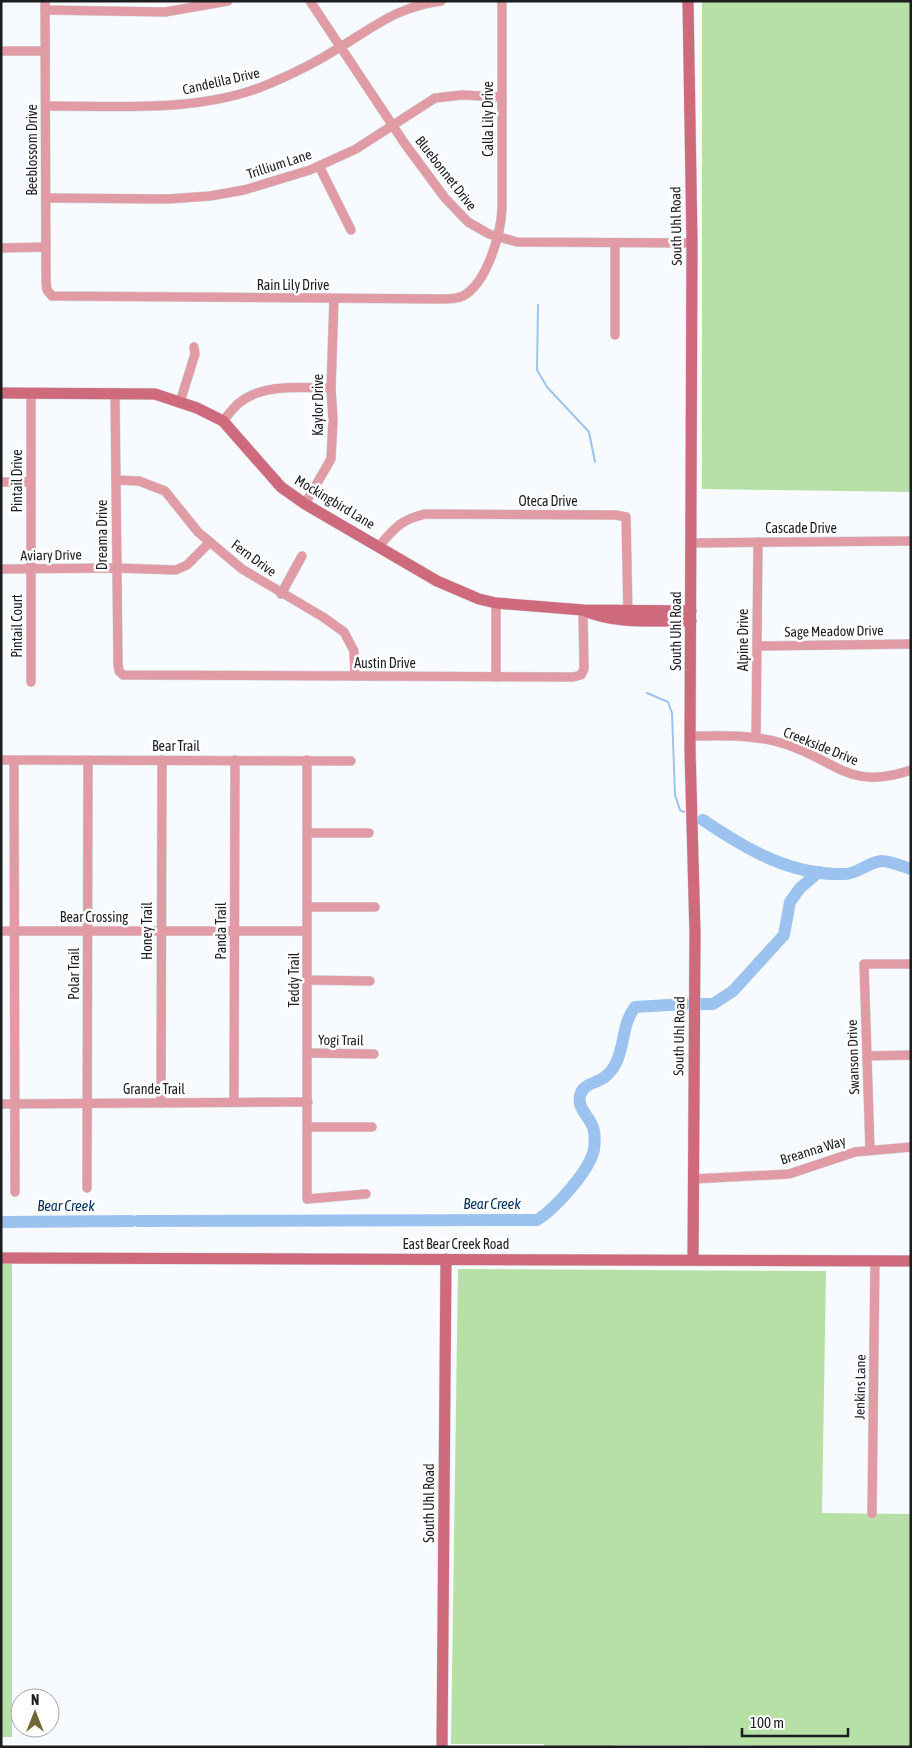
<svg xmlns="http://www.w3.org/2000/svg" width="912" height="1748" font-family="'Asap Condensed',sans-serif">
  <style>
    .green { fill: #b7e0a6 }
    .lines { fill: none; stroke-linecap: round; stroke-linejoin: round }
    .stream { stroke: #9cc3f0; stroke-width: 2 }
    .river { stroke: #9cc3f0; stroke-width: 12 }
    .street-casing { stroke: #d4d7db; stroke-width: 10 }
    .secondary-casing { stroke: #d4d7db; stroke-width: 12 }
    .street { stroke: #e19ba4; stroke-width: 9 }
    .secondary { stroke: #ce6a7b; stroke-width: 11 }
    .labels { text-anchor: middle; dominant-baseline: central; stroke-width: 5; stroke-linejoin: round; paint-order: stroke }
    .street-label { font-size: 14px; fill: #1b1d1f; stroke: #fff }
    .water-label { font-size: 15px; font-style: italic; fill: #002e5c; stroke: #fff }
  </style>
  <rect width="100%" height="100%" fill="#f7fbff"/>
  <g class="green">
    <polygon points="702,1 911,1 911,492 702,489"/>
    <rect x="1" y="1256" width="11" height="481"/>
    <polygon points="458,1269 826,1271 822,1513 911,1514 911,1746 614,1745 614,1747 545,1747 544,1744 451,1744"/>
  </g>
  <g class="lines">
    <g class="stream">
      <polyline points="538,305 537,370 547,387 589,432 595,462"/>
      <polyline points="647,693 668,702 672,713 675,795 680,810 684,812"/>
    </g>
    <g class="river">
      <path d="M 703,820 C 746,849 791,876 845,874 C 857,874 869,862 881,861 C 890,861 902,866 911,869"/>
      <polyline points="698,1004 713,1004 733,991 784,935 790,902 800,888 819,872"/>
      <path d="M 138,1221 L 537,1220 C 555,1209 587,1173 593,1153 C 595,1148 595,1136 594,1131 C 592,1118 577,1110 580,1096 C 583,1082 598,1084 606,1076 C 627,1058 619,1027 635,1007 L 685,1004"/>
      <polyline points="1,1222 132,1221"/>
    </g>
    <g class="street-casing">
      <g id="street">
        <path d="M 45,1 L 46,282 L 47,290 L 52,296 L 443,299 C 449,299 457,299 463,296 C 487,283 501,234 502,208 L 502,1"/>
        <polyline points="310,1 405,144 445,198 468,222 489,234 517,242 692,243"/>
        <polyline points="45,10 165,12 228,1"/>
        <polyline points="1,51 45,51"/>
        <path d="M 46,106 C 117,106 205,113 271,83 C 295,73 320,60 342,46 C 378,24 398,7 441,1"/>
        <polyline points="319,166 351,230"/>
        <polyline points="46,198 168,199 210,196 244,190 310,170 356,149 435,98 462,95 502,97"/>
        <polyline points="615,243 615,335"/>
        <polyline points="1,248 46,247"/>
        <polyline points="115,393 118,664 119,671 123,675 573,677 581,675 584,669 583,610"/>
        <polyline points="31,394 31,682"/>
        <polyline points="180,402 195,354 194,347"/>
        <path d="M 223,421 C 228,415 233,408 239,403 C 263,383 302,388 331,388"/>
        <polyline points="116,480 139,481 165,491 198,532 242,569 323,617 344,632 354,651 355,676"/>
        <polyline points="1,482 31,482"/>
        <polyline points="305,504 331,459 333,420 331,388 334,299"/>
        <polyline points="691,543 911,541"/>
        <path d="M 379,546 C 395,528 400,520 425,514 L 616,515 L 626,517 L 628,615"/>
        <polyline points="1,569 116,568 176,570 187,565 210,542"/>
        <polyline points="281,594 302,556"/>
        <polyline points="496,603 496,677"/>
        <polyline points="757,646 911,644"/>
        <path d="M 691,736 C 723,736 755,734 785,744 C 838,761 848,791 911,770"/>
        <polyline points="756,738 758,542"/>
        <polyline points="1,760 351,761"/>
        <polyline points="14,760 15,1192"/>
        <polyline points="307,760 307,1199 366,1194"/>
        <polyline points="307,833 369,833"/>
        <polyline points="307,907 375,907"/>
        <polyline points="1,931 307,931"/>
        <polyline points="307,980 370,981"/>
        <polyline points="308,1053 374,1054"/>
        <polyline points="867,1056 911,1055"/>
        <polyline points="234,1102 235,760"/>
        <polyline points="161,1103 162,760"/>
        <polyline points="1,1104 308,1102"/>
        <polyline points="308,1127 372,1127"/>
        <polyline points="870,1150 864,964 911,964"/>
        <polyline points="693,1179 789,1174 855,1152 911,1147"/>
        <polyline points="87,1188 88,760"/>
        <polyline points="872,1514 875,1260"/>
      </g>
    </g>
    <g class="secondary-casing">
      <g id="secondary">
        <polyline points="688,1 692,243 690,750 695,933 693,1260"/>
        <polyline points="1,393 155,394 197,408 223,421 281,487 305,504 437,581 479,599 496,603 583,610 691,611"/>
        <path d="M 585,611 C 618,625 655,620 691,621"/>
        <polyline points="1,1258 911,1261"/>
        <polyline points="442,1747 446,1259"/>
      </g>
    </g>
    <use href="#street" class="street"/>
    <use href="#secondary" class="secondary"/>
  </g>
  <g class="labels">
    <g class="street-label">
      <text transform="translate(221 81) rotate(-13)">Candelila Drive</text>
      <text transform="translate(488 119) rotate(-90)">Calla Lily Drive</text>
      <text transform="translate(32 150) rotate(-90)">Beeblossom Drive</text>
      <text transform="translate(279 164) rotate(-18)">Trillium Lane</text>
      <text transform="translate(446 173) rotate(52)">Bluebonnet Drive</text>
      <text transform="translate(676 226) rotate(-91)">South Uhl Road</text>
      <text x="293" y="285">Rain Lily Drive</text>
      <text transform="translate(318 405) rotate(-90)">Kaylor Drive</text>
      <text transform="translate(17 481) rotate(-90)">Pintail Drive</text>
      <text x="548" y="501">Oteca Drive</text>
      <text transform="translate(335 502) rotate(31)">Mockingbird Lane</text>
      <text x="801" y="528">Cascade Drive</text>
      <text transform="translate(102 535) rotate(-90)">Dreama Drive</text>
      <text transform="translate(51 555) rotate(-1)">Aviary Drive</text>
      <text transform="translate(254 558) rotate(36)">Fern Drive</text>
      <text transform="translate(17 626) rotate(-90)">Pintail Court</text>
      <text transform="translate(676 631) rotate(-90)">South Uhl Road</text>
      <text transform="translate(834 631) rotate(-1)">Sage Meadow Drive</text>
      <text transform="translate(743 640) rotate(-90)">Alpine Drive</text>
      <text x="385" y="663">Austin Drive</text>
      <text x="176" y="746">Bear Trail</text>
      <text transform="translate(821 746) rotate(22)">Creekside Drive</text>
      <text x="94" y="917">Bear Crossing</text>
      <text transform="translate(147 931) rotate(-90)">Honey Trail</text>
      <text transform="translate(221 931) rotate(-90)">Panda Trail</text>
      <text transform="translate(74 974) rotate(-90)">Polar Trail</text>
      <text transform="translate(294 980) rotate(-90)">Teddy Trail</text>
      <text transform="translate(679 1036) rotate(-89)">South Uhl Road</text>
      <text transform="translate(341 1040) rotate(1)">Yogi Trail</text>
      <text transform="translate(853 1057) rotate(-92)">Swanson Drive</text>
      <text x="154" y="1089">Grande Trail</text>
      <text transform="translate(813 1150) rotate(-17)">Breanna Way</text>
      <text x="456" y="1244">East Bear Creek Road</text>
      <text transform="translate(860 1387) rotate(-89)">Jenkins Lane</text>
      <text transform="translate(429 1503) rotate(-90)">South Uhl Road</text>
    </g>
    <g class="water-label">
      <text x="492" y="1203">Bear Creek</text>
      <text x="66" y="1205">Bear Creek</text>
    </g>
  </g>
  <rect width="912" height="1748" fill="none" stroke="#1b1d1f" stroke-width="5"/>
  <g transform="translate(35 1713)"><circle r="24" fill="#ffffff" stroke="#a4a5a5"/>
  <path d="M0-4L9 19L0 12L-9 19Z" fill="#736835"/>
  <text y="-8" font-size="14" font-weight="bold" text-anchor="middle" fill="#1b1d1f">N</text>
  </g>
  <path d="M742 1728v8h106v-8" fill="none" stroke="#1b1d1f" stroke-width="2.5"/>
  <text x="750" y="1728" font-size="15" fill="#1b1d1f" stroke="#ffffff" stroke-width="4" paint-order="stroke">100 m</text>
</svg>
